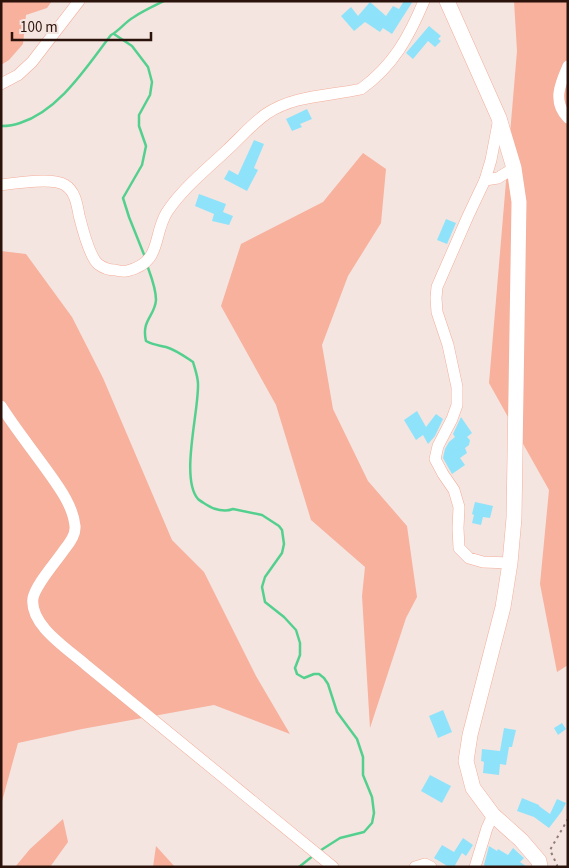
<svg xmlns="http://www.w3.org/2000/svg" width="569" height="868" font-family="'Source Sans 3',sans-serif">
  <style>
    .green { fill: #f7b19d }
    .lines { fill: none; stroke-linecap: round; stroke-linejoin: round }
    .stream { stroke: #54d08e; stroke-width: 2.5 }
    .building { fill: #8ee3fa }
    .street-casing { stroke: #f4ad99; stroke-width: 12 }
    .secondary-casing { stroke: #f4ad99; stroke-width: 16 }
    .path { stroke: #907b75; stroke-width: 2; stroke-dasharray: 2.5 4; stroke-linecap: butt }
    .street { stroke: #fff; stroke-width: 11 }
    .secondary { stroke: #fff; stroke-width: 15 }
  </style>
  <rect width="100%" height="100%" fill="#f5e5e1"/>
  <g class="green">
    <polygon points="1,1 52,1 47,8 26,15 23,44 9,60 1,65"/>
    <polygon points="514,1 568,1 568,665 557,672 540,584 549,490 489,383 517,51"/>
    <polygon points="363,153 386,169 381,223 348,276 322,345 333,409 368,481 407,526 417,597 406,618 370,728 362,596 365,567 311,520 276,405 221,306 241,244 323,202"/>
    <polygon points="1,251 26,254 72,317 103,378 172,540 204,572 256,676 290,734 214,705 82,729 18,743 1,805"/>
    <polygon points="63,819 68,842 50,867 15,867 30,849"/>
    <polygon points="156,846 175,867 153,867"/>
  </g>
  <g class="lines">
    <g class="stream">
      <polyline points="114,34 132,46 148,67 152,82 150,95 139,115 139,126 146,146 142,165 123,198 129,217 145,257"/>
      <path d="M 1,126 C 7,126 15,125 20,123 C 60,110 87,66 111,35 C 119,31 125,22 134,17 C 143,11 154,6 164,1"/>
      <path d="M 147,265 C 151,276 156,288 156,300 C 155,316 141,320 146,341 C 153,345 158,345 166,347 C 176,350 184,356 193,362 C 195,369 198,377 198,384 C 199,411 180,478 198,499 C 200,501 204,503 207,505 C 214,510 225,512 233,509 L 262,515 L 279,526 L 282,530 L 284,544 L 282,553 L 265,577 L 262,587 L 265,602 L 284,617 L 296,630 L 300,643 L 300,655 L 295,668 L 297,674 L 304,678 L 314,674 L 319,674 L 324,678 L 328,684 L 337,712 L 357,739 L 363,757 L 363,775 L 372,797 L 374,813 L 372,823 L 364,832 L 340,838 L 318,852"/>
      <polyline points="299,867 314,855"/>
    </g>
  </g>
  <g class="building">
    <polygon points="404,1 413,1 392,34 383,28 380,32 365,22 354,31 341,16 351,7 358,16 370,2 386,16 393,6 399,9"/>
    <polygon points="429,26 441,36 438,39 441,41 435,47 428,41 413,59 406,53"/>
    <polygon points="307,109 312,119 300,124 302,127 292,131 286,119"/>
    <polygon points="254,140 264,144 254,168 258,170 247,191 224,179 229,170 238,175"/>
    <polygon points="199,194 226,204 223,212 233,216 229,225 212,221 214,214 195,206"/>
    <polygon points="446,219 456,223 447,244 437,240"/>
    <polygon points="417,411 426,427 436,414 443,419 435,436 428,444 423,435 416,440 404,420"/>
    <polygon points="461,417 472,433 467,437 470,440 469,445 465,448 467,453 460,458 465,465 452,474 443,458 445,449 449,442 455,437 453,434"/>
    <polygon points="475,502 493,506 490,518 483,517 481,525 472,523 474,515 472,514"/>
    <polygon points="443,710 452,732 438,738 429,716"/>
    <polygon points="562,723 566,729 558,735 554,728"/>
    <polygon points="504,728 516,730 512,747 509,747 506,765 500,764 499,775 483,773 484,762 481,761 482,749 500,751"/>
    <polygon points="430,775 451,786 442,803 421,791"/>
    <polygon points="522,798 539,805 539,806 550,814 557,799 566,803 562,811 549,828 534,817 517,811"/>
    <polygon points="463,838 473,845 466,856 462,853 454,867 449,867 434,858 442,845 454,852"/>
    <polygon points="489,846 497,851 498,849 508,855 513,848 524,858 520,862 527,867 487,867 484,865"/>
  </g>
  <g class="lines">
    <g class="street-casing">
      <g id="street">
        <path d="M 568,66 C 560,84 552,102 568,118"/>
        <polyline points="1,84 18,75 32,62 79,1"/>
        <polyline points="499,118 491,160 485,180 468,216 437,287 436,298 437,312 448,345 457,387 457,405 452,419 438,446 435,459 443,474 454,490 459,507 458,528 459,548 469,558 483,562 510,563"/>
        <polyline points="485,180 498,178 514,168"/>
        <path d="M 1,185 C 15,183 53,177 65,185 C 75,191 77,204 79,215 C 82,227 89,256 98,264 C 103,268 110,270 115,270 C 119,271 123,272 127,271 C 163,262 152,236 167,212 C 183,188 206,170 227,150 C 240,138 252,124 266,114 C 294,95 329,96 361,89 C 393,66 409,37 424,1"/>
        <path d="M 1,406 C 15,428 31,448 46,469 C 58,486 73,505 75,526 C 76,534 69,544 64,550 C 56,562 36,584 33,598 C 29,625 68,649 86,665 L 333,867"/>
        <polyline points="415,867 425,864 431,867"/>
        <polyline points="475,867 487,828 493,815"/>
      </g>
    </g>
    <g class="secondary-casing">
      <polyline id="secondary" points="447,1 499,118 514,168 519,202 514,518 510,563 503,607 470,735 466,761 473,788 493,815 521,840 539,861 540,867"/>
    </g>
    <polyline class="path" points="557,867 557,865 550,850 568,819"/>
    <use href="#street" class="street"/>
    <use href="#secondary" class="secondary"/>
  </g>
  <rect width="569" height="868" fill="none" stroke="#2b120a" stroke-width="5"/>
  <path d="M12 32v8h139v-8" fill="none" stroke="#2b120a" stroke-width="2.5"/>
  <text x="20" y="32" font-size="15" fill="#2b120a" stroke="#f5e5e1" stroke-width="4" paint-order="stroke">100 m</text>
</svg>
